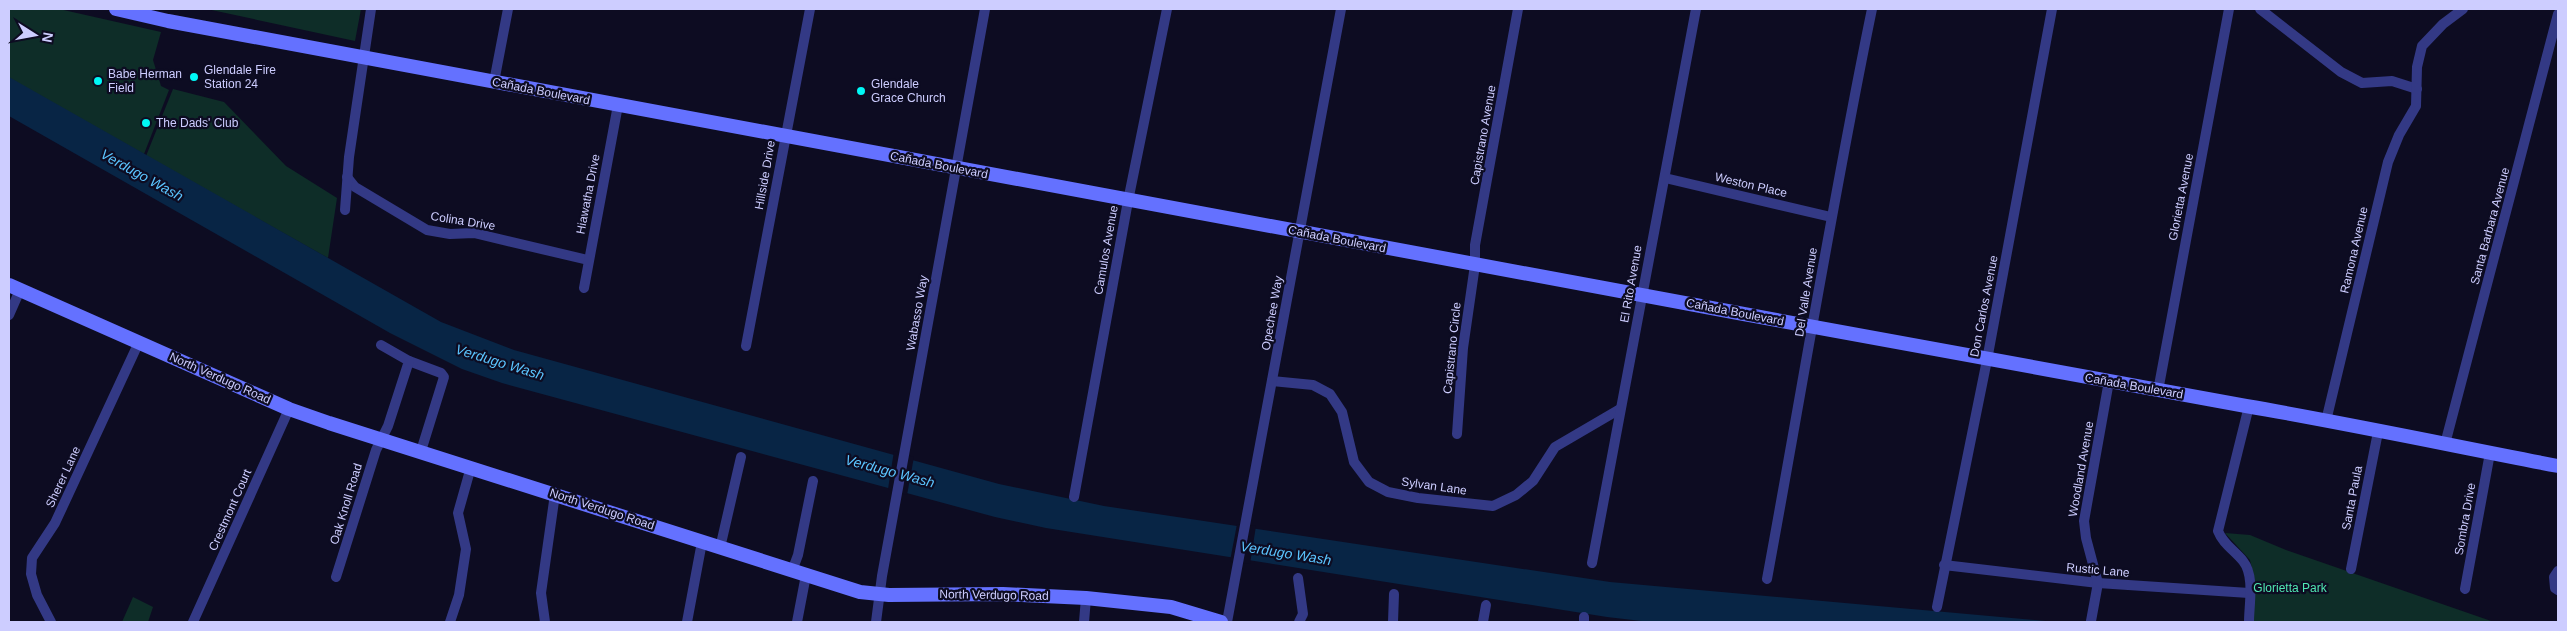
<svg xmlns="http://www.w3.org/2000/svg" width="2567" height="631" font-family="Helvetica,sans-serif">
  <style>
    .green { fill: #0e2d28 }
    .water { fill: #082545 }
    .pier { fill: #0d0c22 }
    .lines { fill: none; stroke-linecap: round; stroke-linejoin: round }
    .minor { stroke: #333985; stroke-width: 10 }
    .secondary { stroke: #6471ff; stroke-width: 14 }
    .poi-dot { fill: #00f8f6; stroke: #0d0c22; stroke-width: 2 }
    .labels { text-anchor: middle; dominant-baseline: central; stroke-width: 4.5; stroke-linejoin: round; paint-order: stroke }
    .poi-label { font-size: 12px; fill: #cdcdff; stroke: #0d0c22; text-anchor: start }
    .street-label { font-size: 12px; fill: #cdcdff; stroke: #0d0c22 }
    .park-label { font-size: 12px; fill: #50e7b2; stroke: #0d0c22 }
    .water-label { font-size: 14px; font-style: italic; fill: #5bc5ff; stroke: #0d0c22 }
  </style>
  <rect width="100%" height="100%" fill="#0d0c22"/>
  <g class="green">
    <polygon points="9,9 59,9 161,32 153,60 161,86 169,90 144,154 9,79"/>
    <polygon points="207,9 361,9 355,41"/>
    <polygon points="173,89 224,102 286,166 337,198 328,258 146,156"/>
    <polygon points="2225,533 2250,535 2286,550 2494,622 2254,622 2254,577 2250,560"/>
    <polygon points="133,597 153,607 148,622 122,622"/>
  </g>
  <polygon class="water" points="9,77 441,322 514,350 999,484 1104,506 1610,582 2056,622 1650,622 1607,617 1046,528 995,517 502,383 462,369 390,333 9,116"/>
  <g class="pier">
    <polygon points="894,451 914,457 907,495 888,489"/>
    <polygon points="1237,524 1256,526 1250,564 1230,561"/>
  </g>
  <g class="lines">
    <g class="minor">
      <polyline points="2260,9 2341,72 2362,83 2392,81 2417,89"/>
      <polyline points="494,82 508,9"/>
      <polyline points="347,177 355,187 427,230 450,234 474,233 588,260"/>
      <polyline points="1665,178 1831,217"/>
      <polyline points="345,210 349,157 371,9"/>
      <polyline points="584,288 618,105"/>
      <polyline points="9,315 20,290"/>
      <polyline points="746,346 810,9"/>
      <polyline points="409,361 441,373 444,377 421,451"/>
      <polyline points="1272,381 1313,385 1330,394 1342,412 1354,462 1369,482 1388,492 1418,498 1493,506 1516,495 1533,481 1555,447 1620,409"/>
      <polyline points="2158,391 2229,9"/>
      <polyline points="2326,421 2388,162 2399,135 2416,106 2417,67 2422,46 2443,24 2463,9"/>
      <polyline points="1457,434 1463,348 1475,265 1475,245 1518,9"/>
      <polyline points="2445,444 2558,14"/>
      <polyline points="1074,497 1128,201 1167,9"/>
      <polyline points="720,548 741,457"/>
      <polyline points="1592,563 1696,9"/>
      <polyline points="1944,565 2098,583 2249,593"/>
      <polyline points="2351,569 2378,432"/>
      <polyline points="792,571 798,555 813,481"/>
      <polyline points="2558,571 2554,577 2555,588 2558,590"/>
      <polyline points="336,577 376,450 388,426 409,361 381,345"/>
      <polyline points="1298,578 1303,614 1299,622"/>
      <path d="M 1767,579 C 1802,389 1833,198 1872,9"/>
      <polyline points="2465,589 2490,453"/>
      <polyline points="1937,607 1987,360 2052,9"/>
      <polyline points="2091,621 2098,583 2086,538 2084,521 2109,381"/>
      <polyline points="51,622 37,595 31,574 32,558 55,523 139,342"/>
      <polyline points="193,622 289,409"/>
      <polyline points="450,622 459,595 466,549 458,513 471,467"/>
      <polyline points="545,622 541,593 555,494"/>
      <polyline points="687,622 702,542"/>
      <polyline points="797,622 806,575"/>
      <polyline points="876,622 882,576 985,9"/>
      <polyline points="1084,622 1086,598"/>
      <polyline points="1227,622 1341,9"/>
      <polyline points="1393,622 1394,594"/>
      <polyline points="1483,622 1486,605"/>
      <polyline points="1584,622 1584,617"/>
      <path d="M 2249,622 C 2249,604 2255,576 2243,561 C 2234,550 2223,544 2218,531 L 2249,406"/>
    </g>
    <g class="secondary">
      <path d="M 116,9 L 168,21 C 861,150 1553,280 2246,406 C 2351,424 2454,446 2558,466"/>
      <polyline points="9,285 289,409 329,423 860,592 889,595 1003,594 1086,598 1171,607 1221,622"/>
    </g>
  </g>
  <g class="poi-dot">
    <circle cx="194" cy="77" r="5"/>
    <circle cx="98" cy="81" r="5"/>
    <circle cx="861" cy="91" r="5"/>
    <circle cx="146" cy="123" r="5"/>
  </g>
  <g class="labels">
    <g class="poi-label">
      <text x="204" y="70">Glendale Fire<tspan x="204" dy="14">Station 24</tspan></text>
      <text x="108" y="74">Babe Herman<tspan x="108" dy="14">Field</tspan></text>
      <text x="871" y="84">Glendale<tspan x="871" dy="14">Grace Church</tspan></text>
      <text x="156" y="123">The Dads' Club</text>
    </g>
    <g class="street-label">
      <text transform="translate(541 91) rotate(11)">Cañada Boulevard</text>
      <text transform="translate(1483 135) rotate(-80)">Capistrano Avenue</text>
      <text transform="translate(939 165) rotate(11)">Cañada Boulevard</text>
      <text transform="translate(765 175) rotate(-80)">Hillside Drive</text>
      <text transform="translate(1751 185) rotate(13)">Weston Place</text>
      <text transform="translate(588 194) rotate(-79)">Hiawatha Drive</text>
      <text transform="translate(2181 197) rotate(-79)">Glorietta Avenue</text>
      <text transform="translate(463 221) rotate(9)">Colina Drive</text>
      <text transform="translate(2490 226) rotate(-75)">Santa Barbara Avenue</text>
      <text transform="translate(1337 239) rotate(11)">Cañada Boulevard</text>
      <text transform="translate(1106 250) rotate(-80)">Camulos Avenue</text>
      <text transform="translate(2354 250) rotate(-77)">Ramona Avenue</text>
      <text transform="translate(1631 284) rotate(-80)">El Rito Avenue</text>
      <text transform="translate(1806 292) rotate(-81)">Del Valle Avenue</text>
      <text transform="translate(1984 306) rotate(-79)">Don Carlos Avenue</text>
      <text transform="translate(1735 312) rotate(11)">Cañada Boulevard</text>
      <text transform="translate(917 313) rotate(-80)">Wabasso Way</text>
      <text transform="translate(1272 313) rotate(-80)">Opechee Way</text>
      <text transform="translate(1452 348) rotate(-84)">Capistrano Circle</text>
      <text transform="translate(220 378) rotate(24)">North Verdugo Road</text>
      <text transform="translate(2134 386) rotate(10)">Cañada Boulevard</text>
      <text transform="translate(2081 469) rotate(-80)">Woodland Avenue</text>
      <text transform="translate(63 477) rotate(-65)">Sherer Lane</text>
      <text transform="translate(1434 486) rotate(8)">Sylvan Lane</text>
      <text transform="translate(2352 498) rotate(-79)">Santa Paula</text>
      <text transform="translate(346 504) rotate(-73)">Oak Knoll Road</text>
      <text transform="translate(602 509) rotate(18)">North Verdugo Road</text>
      <text transform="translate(230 510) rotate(-66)">Crestmont Court</text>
      <text transform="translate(2465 519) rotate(-80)">Sombra Drive</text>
      <text transform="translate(2098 570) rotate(5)">Rustic Lane</text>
      <text transform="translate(994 595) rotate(1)">North Verdugo Road</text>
    </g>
    <g class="park-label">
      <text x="2290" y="588">Glorietta Park</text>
    </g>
    <g class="water-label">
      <text transform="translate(142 175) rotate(29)">Verdugo Wash</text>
      <text transform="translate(500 362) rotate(17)">Verdugo Wash</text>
      <text transform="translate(890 471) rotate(15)">Verdugo Wash</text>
      <text transform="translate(1286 553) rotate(9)">Verdugo Wash</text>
    </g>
  </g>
  <rect width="2567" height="631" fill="none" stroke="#cdcdff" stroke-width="20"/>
  <g transform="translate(35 35) rotate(101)" stroke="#0d0c22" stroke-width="4" paint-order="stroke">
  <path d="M0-4L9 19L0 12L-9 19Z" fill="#cdcdff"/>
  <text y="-8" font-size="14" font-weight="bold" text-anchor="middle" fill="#cdcdff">N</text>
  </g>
</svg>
